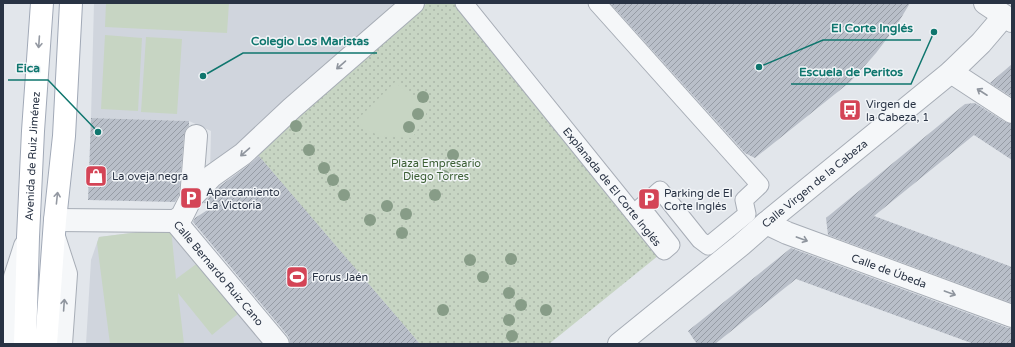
<svg xmlns="http://www.w3.org/2000/svg" width="1015" height="347" viewBox="0 0 1015 347" font-family="'Varela Round',sans-serif">
<style>
.built{fill:#d0d5dd}
.park{fill:url(#park-dots)}
.pitch{fill:#c7d5c3}
.building{fill:url(#building-hatch)}
.lines{fill:none;stroke-linecap:round;stroke-linejoin:round}
.pedestrian-casing{stroke:#a7adb6;stroke-width:19}
.minor-casing{stroke:#a7adb6;stroke-width:24}
.tertiary-casing{stroke:#a7adb6;stroke-width:24}
.primary-casing{stroke:#a1a9b7;stroke-width:24}
.pedestrian{stroke:#f5f7f9;stroke-width:17}
.minor{stroke:#f5f7f9;stroke-width:22}
.tertiary{stroke:#f5f7f9;stroke-width:22}
.primary{stroke:#fff;stroke-width:22}
.tree{fill:#879c87}
.oneway{stroke:#9499a2}
.oneway2{stroke:#8f959e}
.labels{text-anchor:middle;stroke-width:3;stroke-linejoin:round;paint-order:stroke}
.poi-label{font-size:11px;fill:#293344;stroke:#f2f5f8;text-anchor:start}
.street-label{font-size:11px;fill:#293344;stroke:#f2f5f8}
.park-label{font-size:11px;fill:#3d6036;stroke:#f2f5f8}
.leader{fill:none;stroke:#0f766e;stroke-width:1.5}
.callout-dot{fill:#0f766e;stroke:#f2f5f8;stroke-width:1.5}
.callout-label{font-size:12px;text-anchor:middle;font-weight:bold;fill:#0f766e;stroke:#f2f5f8;stroke-width:3;stroke-linejoin:round;paint-order:stroke}
</style>
<defs>
<pattern id="park-dots" width="8" height="8" patternUnits="userSpaceOnUse"><rect width="8" height="8" fill="#c7d5c3"/><path d="M2 2h.1M6 6h.1" fill="none" stroke="#abb7a9" stroke-width="1.8" stroke-linecap="round"/></pattern>
<pattern id="building-hatch" width="6" height="6" patternUnits="userSpaceOnUse"><rect width="6" height="6" fill="#b9bfc9"/><path d="M-1 1l2-2M0 6l6-6M5 7l2-2" fill="none" stroke="#969ca5"/></pattern>
</defs>
<rect width="100%" height="100%" fill="#e2e6eb"/>
<path class="built" d="M94,3H399L360,34L210,171L211,131L189,121L91,118Z
M171,228L268,344H86L91,260L99,237Z"/>
<path class="park" d="M427,3H464L664,251L549,344H420L255,152Z"/>
<path class="pitch" d="M106,3H229L227,33L105,27Z
M105,35L142,38L138,111L101,109Z
M146,37L182,39L177,114L141,112Z
M395,82L413,98L422,91L430,97L425,118L412,138L380,136L363,128L357,120Z
M171,228L176,279L199,262L239,313L212,335L178,293L184,344H110L97,243L99,237Z"/>
<path class="building" d="M610,3H910L895,28L876,53L850,82L755,158L745,153Z
M1012,64V97L990,83Z
M975,103L1005,122L1012,124V160L974,135L874,216L1012,267V303L828,235L826,218L965,104Z
M91,118L189,121V126L186,129L184,135L179,195L175,202L88,200Z
M259,156L409,331L420,344H290V341L288,336L193,222L195,218L217,204L203,203L220,186L250,164Z
M791,248L1008,328H1012V344H974L796,279L715,344H697L688,331Z"/>
<g class="lines">
<g class="pedestrian-casing">
<g id="pedestrian">
<path id="s1" d="M464,3L664,251L671,245L641,207L660,190L700,240L708,246L747,214L744,200L760,185L597,3"/>
</g>
</g>
<g class="minor-casing">
<g id="minor">
<path d="M951,72L1012,112"/>
<path d="M191,198L196,136"/>
<path id="s2" d="M55,220L175,221L278,344"/>
<path d="M175,221L182,216L191,198L212,176L243,154L292,108L413,3"/>
<path id="s3" d="M766,223L787,233L1012,316"/>
</g>
</g>
<g class="tertiary-casing">
<g id="tertiary">
<path d="M985,3L1012,21"/>
<path d="M54,237L66,274L61,344"/>
<path d="M11,344L15,277L25,246"/>
<path id="s4" d="M619,344L741,245L766,223L951,72L981,43L1004,16"/>
</g>
</g>
<g class="primary-casing">
<g id="primary">
<path id="s5" d="M25,344L28,237L33,131L42,3"/>
<path d="M46,344L55,220L64,136L71,3"/>
</g>
</g>
<use href="#pedestrian" class="pedestrian"/>
<use href="#minor" class="minor"/>
<use href="#tertiary" class="tertiary"/>
<use href="#primary" class="primary"/>
</g>
<g class="tree">
<circle cx="423" cy="97" r="6"/>
<circle cx="418" cy="114" r="6"/>
<circle cx="296" cy="126" r="6"/>
<circle cx="409" cy="127" r="6"/>
<circle cx="309" cy="150" r="6"/>
<circle cx="453" cy="155" r="6"/>
<circle cx="324" cy="168" r="6"/>
<circle cx="444" cy="176" r="6"/>
<circle cx="333" cy="180" r="6"/>
<circle cx="344" cy="195" r="6"/>
<circle cx="435" cy="195" r="6"/>
<circle cx="387" cy="206" r="6"/>
<circle cx="406" cy="214" r="6"/>
<circle cx="370" cy="220" r="6"/>
<circle cx="402" cy="233" r="6"/>
<circle cx="511" cy="259" r="6"/>
<circle cx="470" cy="260" r="6"/>
<circle cx="483" cy="277" r="6"/>
<circle cx="509" cy="293" r="6"/>
<circle cx="521" cy="305" r="6"/>
<circle cx="443" cy="310" r="6"/>
<circle cx="546" cy="310" r="6"/>
<circle cx="509" cy="320" r="6"/>
<circle cx="512" cy="336" r="6"/>
</g>
<defs><path id="oneway-shaft" d="M-6 0H5M1.5-3L5.5 0L1.5 3" fill="none" stroke-width="1.6" stroke-linecap="round" stroke-linejoin="round"/></defs>
<g class="oneway">
<use href="#oneway-shaft" transform="translate(39 42) rotate(94)"/>
<use href="#oneway-shaft" transform="translate(57 198) rotate(-84)"/>
</g>
<g class="oneway2">
<use href="#oneway-shaft" transform="translate(341 65) rotate(139)"/>
<use href="#oneway-shaft" transform="translate(982 92) rotate(-147)"/>
<use href="#oneway-shaft" transform="translate(245 152) rotate(139)"/>
<use href="#oneway-shaft" transform="translate(802 239) rotate(20)"/>
<use href="#oneway-shaft" transform="translate(950 293) rotate(20)"/>
<use href="#oneway-shaft" transform="translate(64 305) rotate(-86)"/>
</g>
<defs>
<g id="bus-square" transform="scale(1.15)"><rect x="-9" y="-9" width="18" height="18" rx="4" fill="#d44456" stroke="#f2f5f8"/><path d="M-5-6H5V4H4V6H2V4H-2V6H-4V4H-5ZM-3.5-4V0h7V-4ZM-3.5 1.2v1.5H-2V1.2ZM2 1.2v1.5H3.5V1.2Z" fill="#fff"/></g>
<g id="shop-square" transform="scale(1.15)"><rect x="-9" y="-9" width="18" height="18" rx="4" fill="#d44456" stroke="#f2f5f8"/><path d="M-5-2.5h2.3a2.7 3.5 0 0 1 5.4 0H5L5.5 6h-11ZM-1.5-2.5h3a1.5 2.3 0 0 0-3 0Z" fill="#fff"/></g>
<g id="parking-square" transform="scale(1.15)"><rect x="-9" y="-9" width="18" height="18" rx="4" fill="#d44456" stroke="#f2f5f8"/><path d="M-3.5-5.5H1a3.5 3.5 0 0 1 0 7H-1V5.5H-3.5ZM-1-3.4V-.6H.8a1.4 1.4 0 0 0 0-2.8Z" fill="#fff"/></g>
<g id="stadium-square" transform="scale(1.15)"><rect x="-9" y="-9" width="18" height="18" rx="4" fill="#d44456" stroke="#f2f5f8"/><path d="M0-5a6.5 5 0 1 0 0 10a6.5 5 0 1 0 0-10ZM-3.5-1.8h7v3.6h-7Z" fill="#fff"/></g>
</defs>
<g fill-rule="evenodd">
<use href="#bus-square" x="850" y="110"/>
<use href="#shop-square" x="96" y="176"/>
<use href="#parking-square" x="191" y="198"/>
<use href="#parking-square" x="649" y="199"/>
<use href="#stadium-square" x="297" y="277"/>
</g>
<g class="labels">
<g class="poi-label">
<text x="866" y="108">Virgen de<tspan x="866" dy="13">la Cabeza, 1</tspan></text>
<text x="112" y="180">La oveja negra</text>
<text x="206" y="196">Aparcamiento<tspan x="206" dy="13">La Victoria</tspan></text>
<text x="664" y="197">Parking de El<tspan x="664" dy="13">Corte Inglés</tspan></text>
<text x="312" y="281">Forus Jaén</text>
</g>
<g class="street-label">
<text dy="4" stroke="none"><textPath href="#s5" startOffset="188">Avenida de Ruiz Jiménez</textPath></text>
<text dy="4" stroke="none"><textPath href="#s4" startOffset="253">Calle Virgen de la Cabeza</textPath></text>
<text dy="4" stroke="none"><textPath href="#s1" startOffset="236">Explanada de El Corte Inglés</textPath></text>
<text dy="4" stroke="none"><textPath href="#s3" startOffset="132">Calle de Úbeda</textPath></text>
<text dy="4" stroke="none"><textPath href="#s2" startOffset="188">Calle Bernardo Ruiz Cano</textPath></text>
</g>
<g class="park-label">
<text x="436" y="167">Plaza Empresario<tspan x="436" dy="13">Diego Torres</tspan></text>
</g>
</g>
<path class="leader" d="M759 67L823 40H921M203 76L243 53H377M98 132L48 80H8M934 32L911 84H791"/>
<g class="callout-dot">
<circle cx="759" cy="67" r="4"/>
<circle cx="203" cy="76" r="4"/>
<circle cx="98" cy="132" r="4"/>
<circle cx="934" cy="32" r="4"/>
</g>
<g class="callout-label">
<text x="872" y="32">El Corte Inglés</text>
<text x="310" y="45">Colegio Los Maristas</text>
<text x="28" y="72">Eica</text>
<text x="851" y="76">Escuela de Peritos</text>
</g>
<rect width="1015" height="347" fill="none" stroke="#293344" stroke-width="8"/>
</svg>
